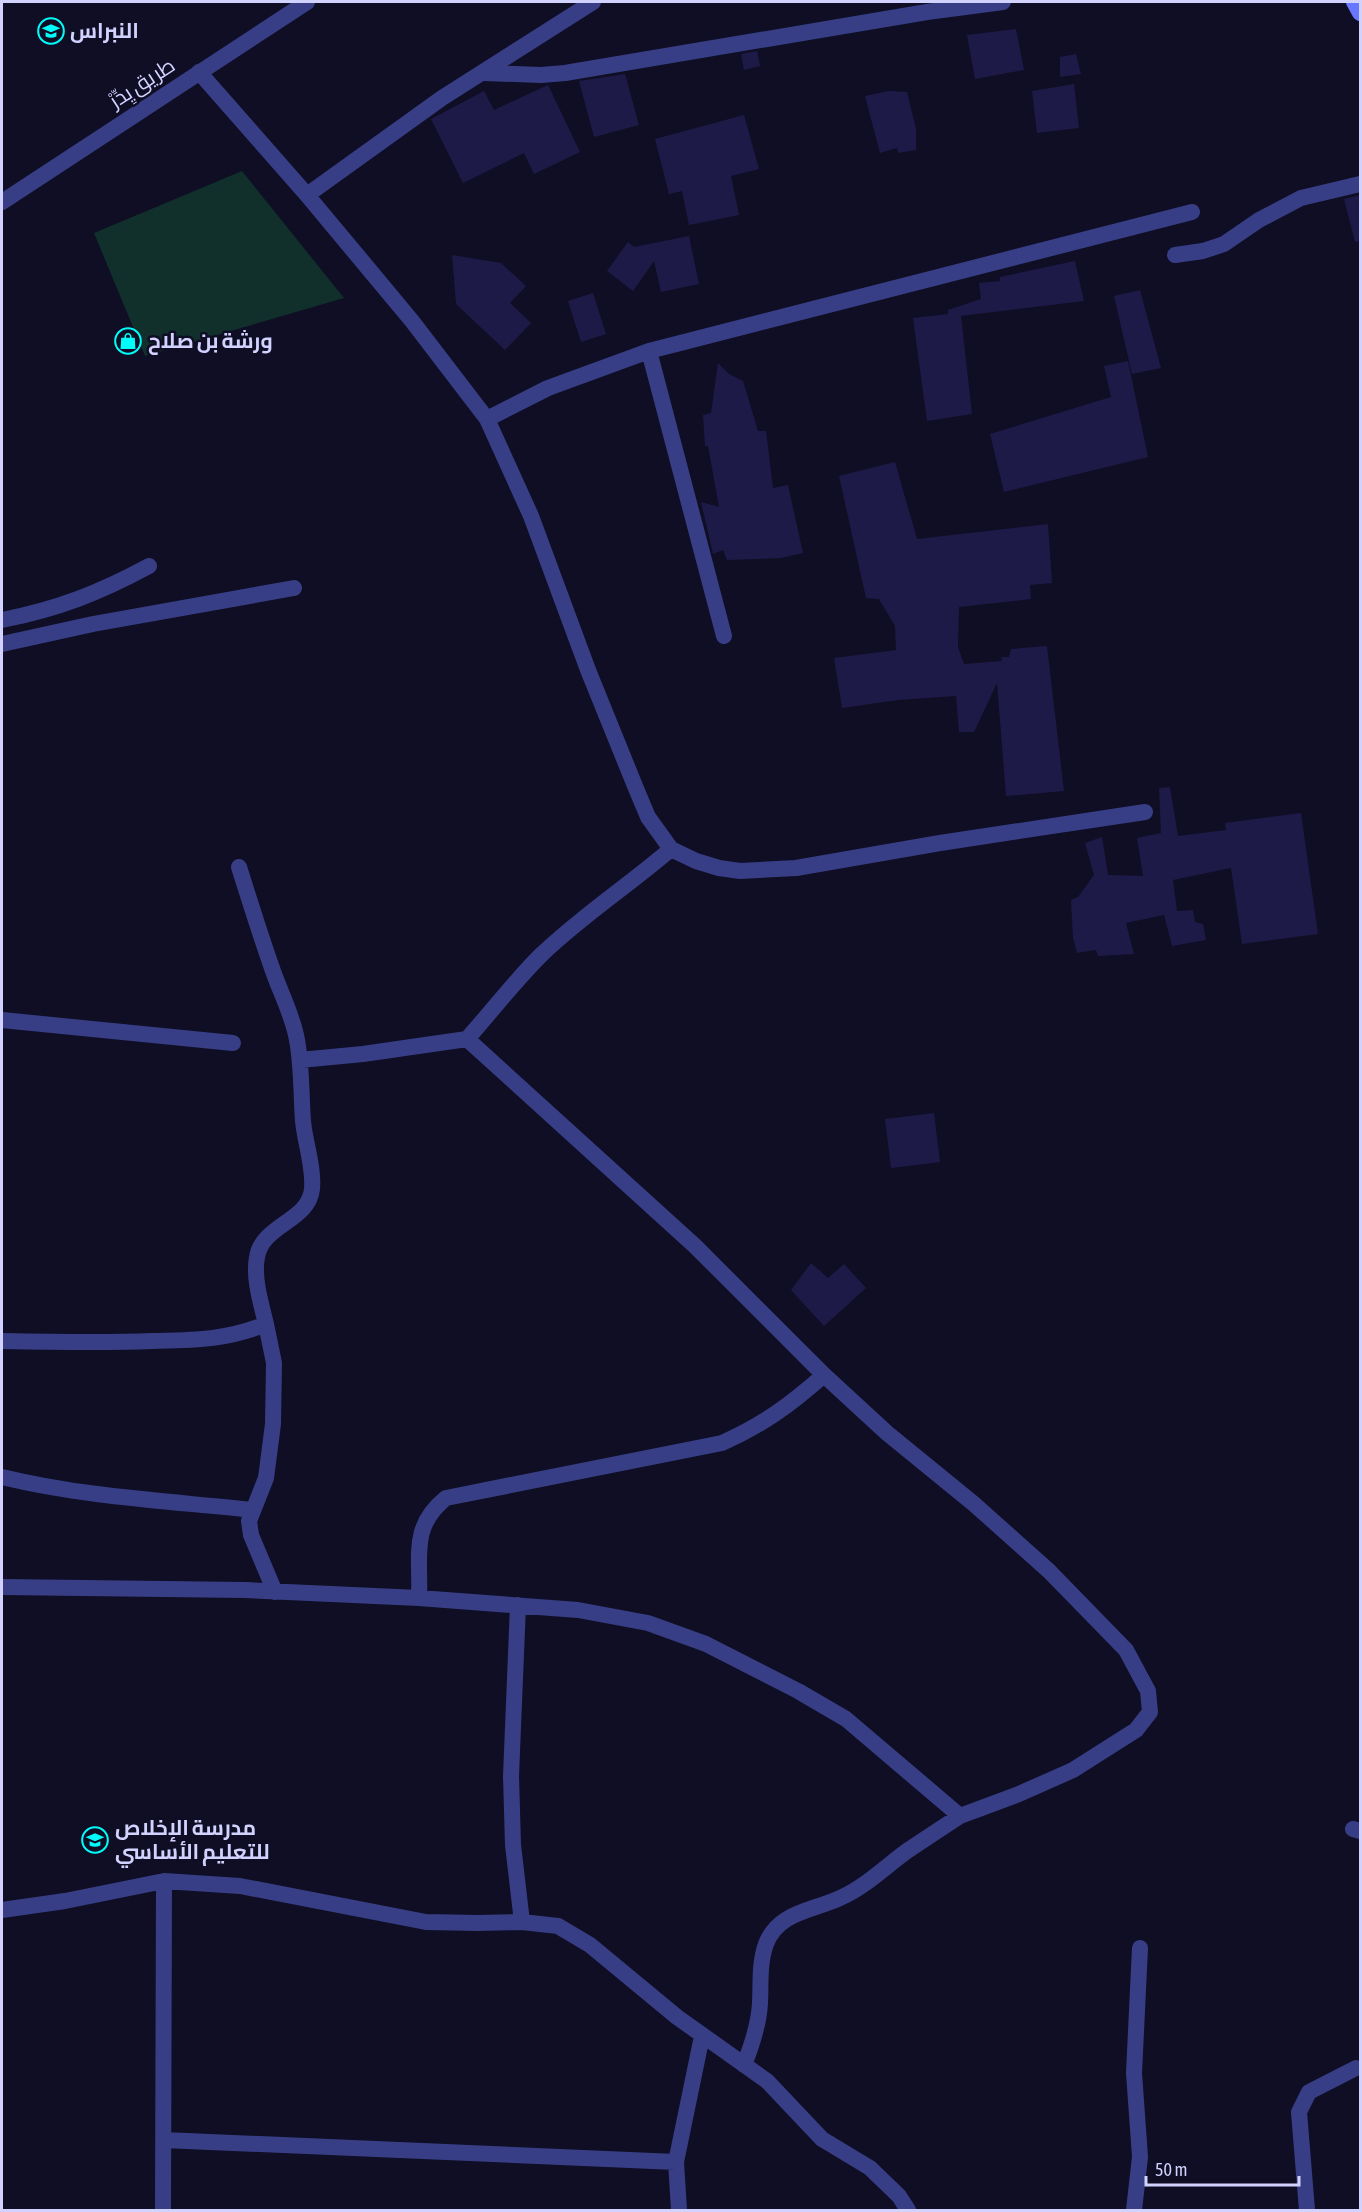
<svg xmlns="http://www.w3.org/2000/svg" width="1362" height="2212" viewBox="0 0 1362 2212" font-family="'Asap Condensed',Cairo,sans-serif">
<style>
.green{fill:#112f2b}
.building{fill:#1e1a47}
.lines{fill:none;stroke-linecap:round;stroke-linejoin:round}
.minor{stroke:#383e85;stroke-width:16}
.tertiary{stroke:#383e85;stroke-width:16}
.secondary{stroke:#6976ff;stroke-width:16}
.labels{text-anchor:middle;stroke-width:5;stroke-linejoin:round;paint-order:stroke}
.poi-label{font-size:21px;font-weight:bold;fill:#d2d2ff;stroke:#0f0e25;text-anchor:start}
.street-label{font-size:21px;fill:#d2d2ff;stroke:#0f0e25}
</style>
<rect width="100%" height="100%" fill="#0f0e25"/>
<path class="green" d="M242,171L344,298L145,356L94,233Z"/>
<path class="building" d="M1016,29L1024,70L975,79L967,35Z
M757,51L760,66L744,70L741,54Z
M1076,54L1081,74L1060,77V57Z
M625,74L639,125L594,137L579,81Z
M1074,84L1079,128L1037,133L1032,91Z
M548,85L580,152L534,174L524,153L463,183L431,119L484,91L494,110Z
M889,91L907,92L916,129V150L898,153L897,148L880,153L865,96Z
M744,115L759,169L731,176L739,215L689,225L682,191L669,194L655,139Z
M1360,195V241L1355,242L1344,199Z
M689,236L699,284L661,292L654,261L633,291L607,271L628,242L634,247Z
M452,255L501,263L526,286L510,303L531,323L505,350L456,304Z
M1075,261L1084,301L961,316L972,414L927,421L913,318L948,314V310L981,299L979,283L1000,281V277Z
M1140,290L1161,368L1132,374L1114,296Z
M593,293L606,334L581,342L568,301Z
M1128,361L1148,457L1004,492L990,434L1111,397L1104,366Z
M718,363L729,374L743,381L758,431H766L773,488L788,485L803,553L781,558L727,560L723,550L713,554L701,502L719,507L708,446H705L703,415L711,413Z
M895,462L917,539L1048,524L1052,583L1030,585L1031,599L959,607L958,647L964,664L1002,661L1001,657H1009L1011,649L1047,646L1064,791L1006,796L997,683L974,732H959L956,696L898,700L842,708L834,658L896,650L895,626L879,599L866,598L839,476Z
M1170,787L1178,836L1226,830L1225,823L1301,813L1318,934L1242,944L1231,868L1173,880L1177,911L1193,910L1195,922L1203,924L1206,940L1172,946L1164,915L1126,923L1134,954L1098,956L1096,950L1077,953L1073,938L1071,900L1078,897L1094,875L1085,843L1102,837L1108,875L1143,876L1137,838L1161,833L1159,788Z
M934,1113L940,1162L891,1168L885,1119Z
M811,1263L828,1278L844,1264L866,1288L824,1326L791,1290Z"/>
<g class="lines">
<path class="minor" d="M199,72L307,195L412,321L487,419L531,516L588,670L635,786L648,817L671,849L696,861L719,868L740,871L796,868L940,843L1145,812
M484,73L541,75L565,73L927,12L1003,2
M307,195L442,98L593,2
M1175,255L1203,251L1224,244L1259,220L1301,198L1360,184
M649,351L724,636
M487,419L548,388L649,351L1192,212
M2,620C58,609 99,593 149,566
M2,644L93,624L294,588
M2,1020L233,1043
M300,1060L363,1054L467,1039C491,1012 514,982 540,956C580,917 628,886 671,849
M266,1324L274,1363L273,1424L266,1478L249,1521L251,1535L275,1592
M2,1341C52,1342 103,1343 153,1341C196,1340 226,1340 266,1324C261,1303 253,1278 257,1257C262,1225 309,1221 312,1189C314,1167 305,1143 303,1121C301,1094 302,1067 297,1040C293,1016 281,994 273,971C261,937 250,902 239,867
M2,1477C84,1497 169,1501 253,1510
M2,1587L245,1590L419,1598L578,1610L648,1623L706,1644L798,1691L846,1719L960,1816L1019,1794L1073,1770L1136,1730L1150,1712L1148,1691L1126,1650L1049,1571L974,1504L887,1433L824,1375L695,1246L467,1039
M419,1598C421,1556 410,1527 446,1498L722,1443C764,1424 790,1405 824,1375
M518,1605L511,1776L513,1845L522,1922
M1353,1829L1360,1831
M2,1910L65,1901L164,1881L240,1886L426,1922L478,1923L522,1922L558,1926L590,1945L677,2017L767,2081L822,2139L870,2168L899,2196L908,2210
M744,2065C752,2045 759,2024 760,2003C761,1984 759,1963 766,1944C778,1912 812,1911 840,1898C865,1887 885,1867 907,1851C925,1839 943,1827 960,1816
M164,2140L676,2162L702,2036
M676,2162L679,2210
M163,2210L164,1881
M1134,2210L1140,2157L1134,2073L1140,1948
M1307,2210L1299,2112L1309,2092L1356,2068"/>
<path class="tertiary" d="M2,202L307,2"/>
<path class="secondary" d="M1354,2L1360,13"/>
</g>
<defs>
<g id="school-ring" transform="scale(1.35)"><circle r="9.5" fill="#0f0e25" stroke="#00fdfa" stroke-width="1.5"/><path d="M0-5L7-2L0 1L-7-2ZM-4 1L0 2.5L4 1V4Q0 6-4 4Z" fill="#00fdfa"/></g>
<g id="shop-ring" transform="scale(1.35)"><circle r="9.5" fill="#0f0e25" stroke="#00fdfa" stroke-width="1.5"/><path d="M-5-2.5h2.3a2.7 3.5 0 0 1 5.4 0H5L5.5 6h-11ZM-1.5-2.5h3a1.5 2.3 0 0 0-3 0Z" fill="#00fdfa"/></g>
</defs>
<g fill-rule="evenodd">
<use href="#school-ring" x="51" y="31"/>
<use href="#shop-ring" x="128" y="341"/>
<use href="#school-ring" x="95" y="1840"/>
</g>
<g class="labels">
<g class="poi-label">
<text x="70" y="38">النبراس</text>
<text x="148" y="348">ورشة بن صلاح</text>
<text x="115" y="1835">مدرسة الإخلاص<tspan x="115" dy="24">للتعليم الأساسي</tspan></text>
</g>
<g class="street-label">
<text transform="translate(142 83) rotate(-33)" y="7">طريق يِدِّرْ</text>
</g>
</g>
<rect width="1362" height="2212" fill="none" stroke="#d2d2ff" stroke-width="6"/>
<path d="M1146 2176v9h153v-9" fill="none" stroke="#d2d2ff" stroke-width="3"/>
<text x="1155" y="2176" font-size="18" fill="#d2d2ff" stroke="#0f0e25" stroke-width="4.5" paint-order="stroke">50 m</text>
</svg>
